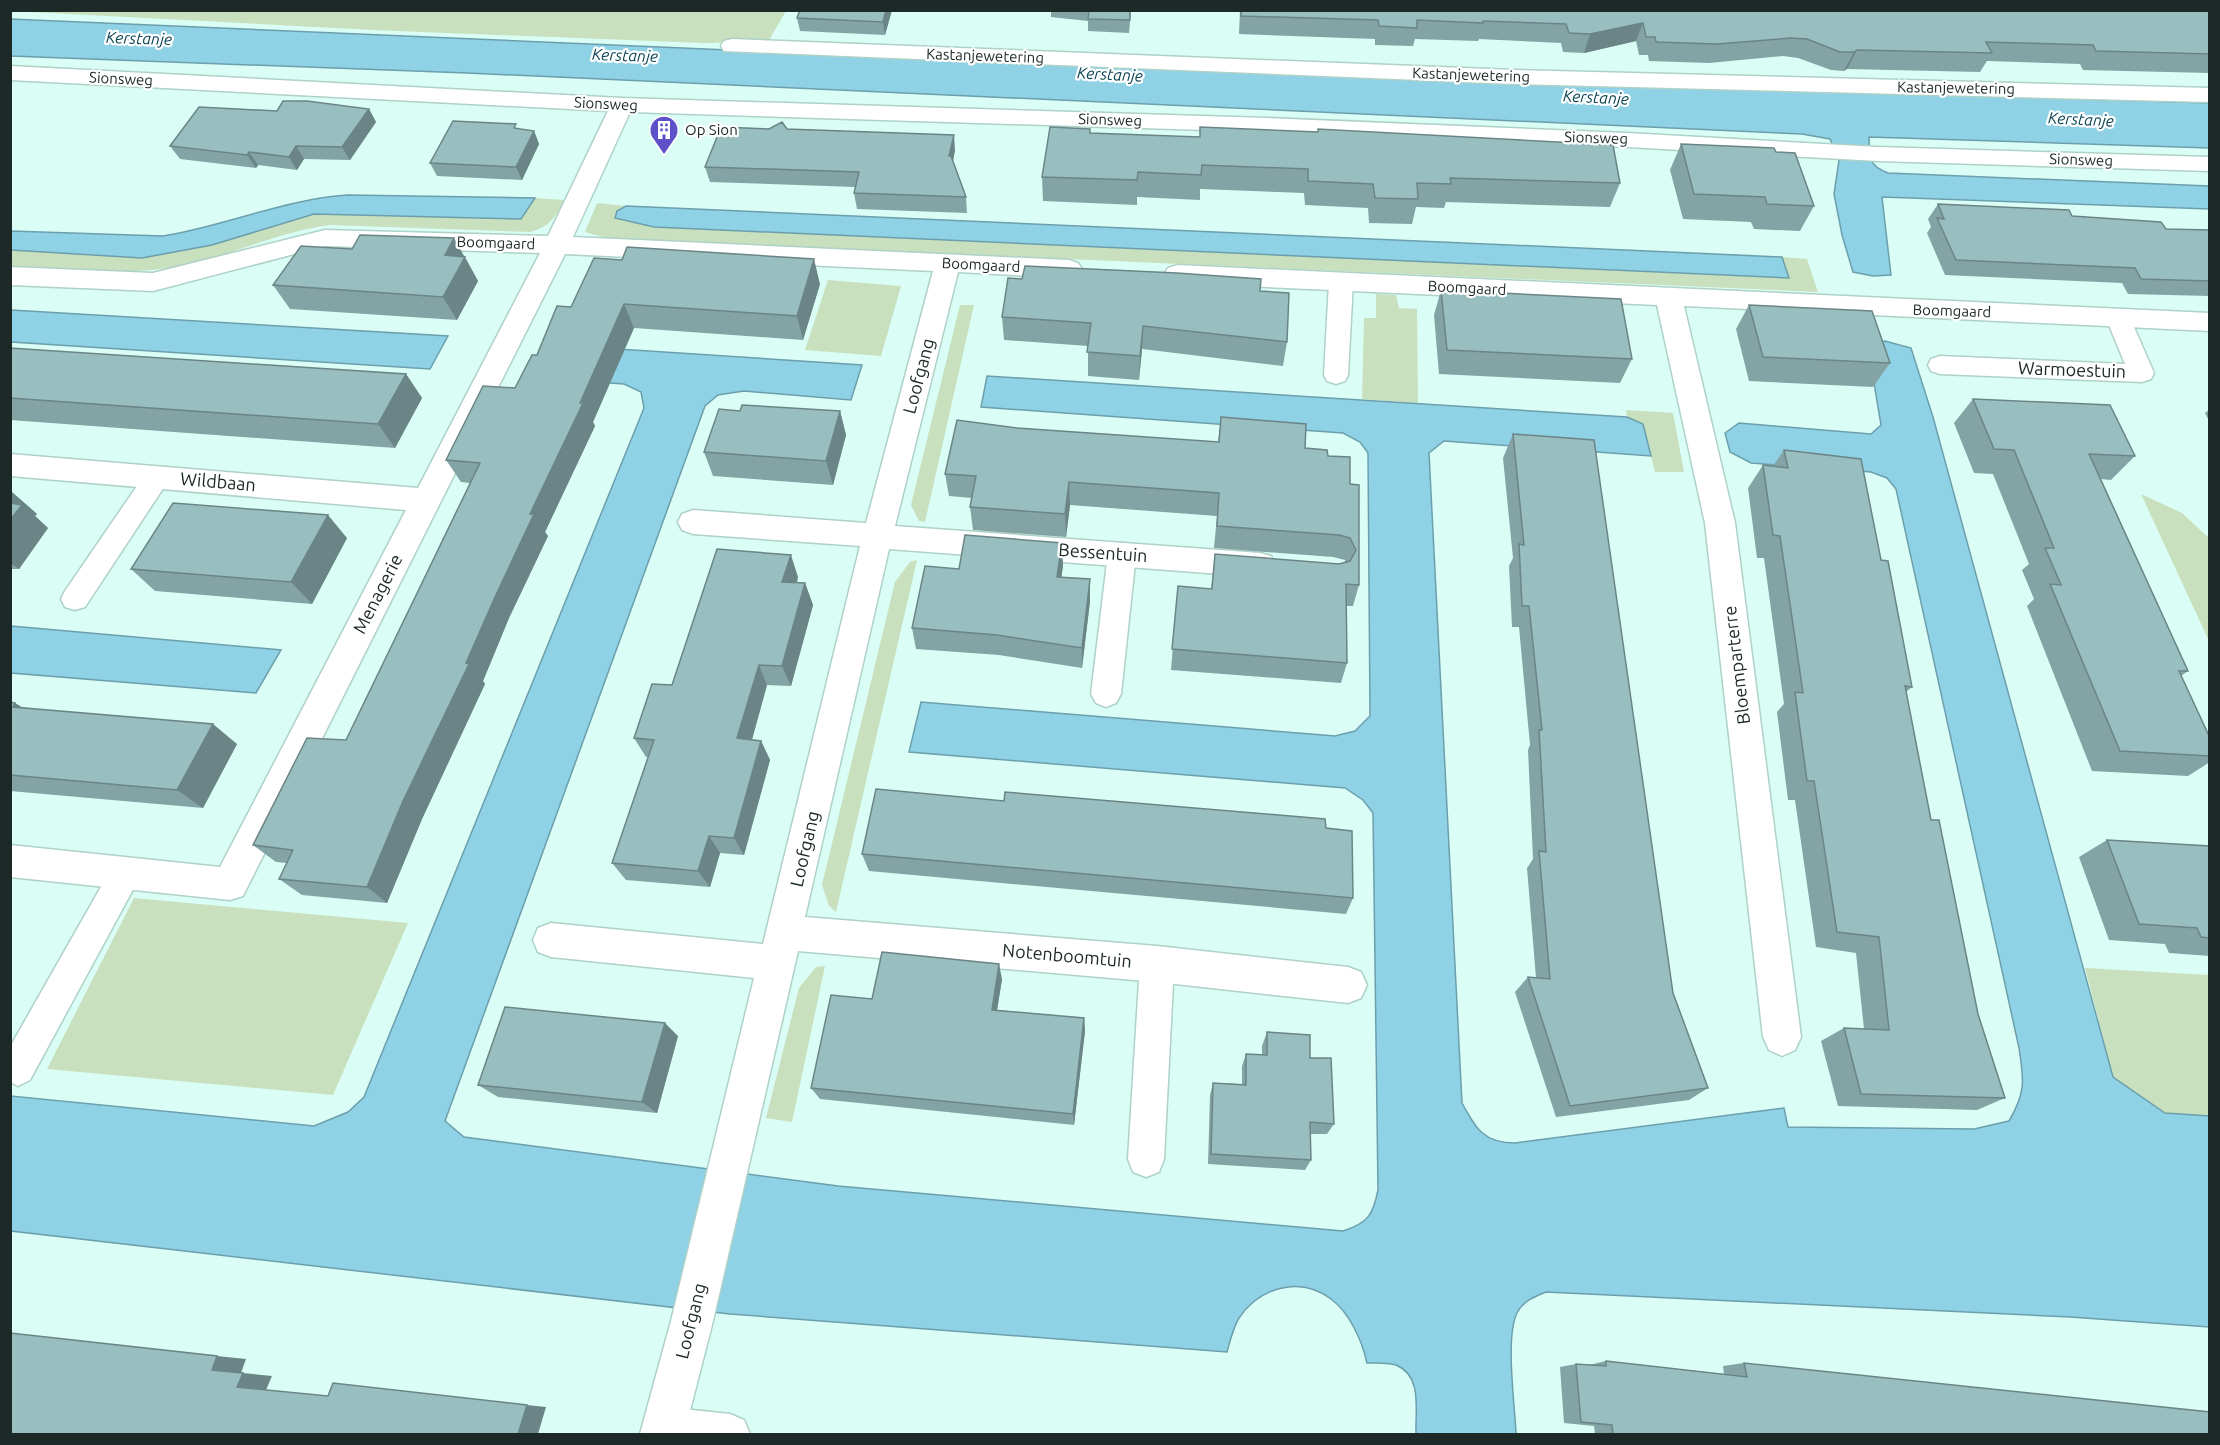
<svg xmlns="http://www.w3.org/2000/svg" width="2220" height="1445" viewBox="0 0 2220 1445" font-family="Ubuntu,sans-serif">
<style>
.green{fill:#c8e0bd}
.water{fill:#8fd1e5;stroke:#6c9fac;stroke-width:1.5}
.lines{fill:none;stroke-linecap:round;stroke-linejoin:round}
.lane-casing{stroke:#aed1c8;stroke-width:3}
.street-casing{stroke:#aed1c8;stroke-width:3}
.lane{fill:#fff;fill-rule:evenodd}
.street{fill:#fff;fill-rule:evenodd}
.wall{fill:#84a3a4}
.shaded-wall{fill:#6b8586}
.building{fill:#99bebf;stroke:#6b8586;stroke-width:1.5}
.labels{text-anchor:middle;stroke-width:4.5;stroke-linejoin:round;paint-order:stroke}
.far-street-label{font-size:15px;fill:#1c2926;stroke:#fff}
.far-poi-label{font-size:15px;fill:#1c2926;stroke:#fff;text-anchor:start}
.far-water-label{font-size:16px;font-style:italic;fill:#0b4554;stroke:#fff}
.street-label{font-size:18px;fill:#1c2926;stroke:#fff}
</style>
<rect width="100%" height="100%" fill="#dafef5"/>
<path class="green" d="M11,11H10H786L768,42L703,43L373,30Z
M535,198L564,200C555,218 549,227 530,232L331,225C279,231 231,256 180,266C125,277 66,268 11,266V250L142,258L212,245L314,214L521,219Z
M597,203L626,206L617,211L654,227L1788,278L1782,257L1807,259L1818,292L610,239L585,232Z
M828,280L901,286L881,356L805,350Z
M1376,294L1396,295L1399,308L1417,309L1418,403L1362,399L1364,318H1376Z
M960,305H974L925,522L919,521L911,505Z
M1626,410L1673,413L1684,472H1655L1643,424L1627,417Z
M2141,494L2182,513L2209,538V641Z
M917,560L836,912L829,906L822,885L895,582L910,562Z
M134,898L408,923L333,1095L47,1069Z
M825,966L792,1122L766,1118L799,988L816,967Z
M2085,968L2209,975V1116L2165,1113L2113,1077Z"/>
<path class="water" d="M10,19L1333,76L2209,103V148L1869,137C1870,157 1867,165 1888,173L2209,186V209L1882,197L1891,275L1873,276L1853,272L1842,235L1834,194L1839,160L1830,139L1802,134L467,73L11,56Z
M348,195L535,198L521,219L314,214L212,245L142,258L11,250V231L163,236C226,226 284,199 348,195Z
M626,206L1782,257L1789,278L654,227L615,218L617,211Z
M11,310L448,336L430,369L11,342Z
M1885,341L1911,348L1933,417L2113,1077L2165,1113L2209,1116V1327L2070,1317L1546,1292C1534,1297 1523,1301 1517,1313C1505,1337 1515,1406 1516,1434H1416C1415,1411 1423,1376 1396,1365C1387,1362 1375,1363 1367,1363C1362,1341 1350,1313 1331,1299C1300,1276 1260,1287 1239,1318C1233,1328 1230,1341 1227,1352L730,1314L11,1231V1096L314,1126L348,1112L364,1097L644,408L641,392L624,384L528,377L542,344L862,365L851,400L744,391L718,395L705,406L445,1121L464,1137L838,1186L1343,1231C1368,1223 1373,1215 1378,1190L1373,813L1363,800L1345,788L909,752L921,702L1335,736L1355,731L1370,716L1368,453L1360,442L1343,433L981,407L987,376L1627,417L1643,424L1651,456L1444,441L1429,453L1462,1103C1476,1129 1484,1143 1515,1143L1784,1108L1788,1127L1974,1129L2009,1121C2026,1092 2024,1080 2019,1048L1896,489L1887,478L1871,472L1751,463L1730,452L1725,433L1739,423L1871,434L1881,425L1868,347Z
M10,626H11L281,650L256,693L11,673Z"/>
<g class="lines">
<g class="lane-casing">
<path id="lane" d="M1341,274L1349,276L1353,282L1348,375L1345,381L1336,384L1327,381L1324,375L1329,282L1333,276Z
M2118,310L2127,312L2130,318L2154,373L2151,379L2142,382L1940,374L1931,371L1928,365L1931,359L1940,356L2125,364L2106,318L2109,312Z
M157,467L166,470L170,477L166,484L85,607L75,610L65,607L61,599L65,591L148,470Z
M1122,543L1132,546L1136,554L1121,694L1116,703L1106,707L1096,703L1091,694L1108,554L1112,546Z
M125,859L136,864L141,874L136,884L30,1080L18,1086L10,1082V1047L114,864Z
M1157,948L1169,953L1174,964L1164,1159L1159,1172L1146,1177L1133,1172L1128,1159L1140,964L1145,953Z
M664,1407L730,1414L744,1420L750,1434H647L644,1427L650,1413Z"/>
</g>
<g class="street-casing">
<path id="street" d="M732,39L1515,70L2210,88V102L1515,84L724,51L721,46L724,41Z
M10,66L622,98L1267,118L1627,133L1878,147L2210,157V171L1878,161L1627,147L1267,132L630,112L573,237L1069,260L1078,263L1082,269L1078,275L1069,278L958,272L895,526L1260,553L1271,556L1275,565L1271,574L1260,577L889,549L805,917L1157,946L1348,967L1361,972L1367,985L1361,998L1348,1003L1157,982L798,951L713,1321L684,1434H640L671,1321L754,978L551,957L538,952L533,940L538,928L551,923L763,944L860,546L693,534L682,530L678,522L682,514L693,510L866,523L933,271L565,254L243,896L230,900L10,877V845L220,867L406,510L10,476V454L418,488L540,253L325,246L153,291L10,285V267L153,273L325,230L548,236L608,111L10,80Z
M1177,265L2210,313V331L1684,306L1735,523L1801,1037L1795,1050L1782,1056L1769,1050L1763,1037L1705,523L1657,305L1177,283L1168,280L1164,274L1168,268Z"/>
</g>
<use href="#lane" class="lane"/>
<use href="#street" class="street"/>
</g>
<path class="wall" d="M800,10H892L885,35L800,31L797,18Z
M961,10H987V12Z
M1051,10H1131L1129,33L1088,31V21L1051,17Z
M1240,10H2210V73L2083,70L2080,64L1987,61L1980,72L1847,69L1844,71L1831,70L1798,58L1783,56L1709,63L1649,61L1648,55H1639L1636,41L1584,53L1563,52L1561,43L1479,39L1478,41L1415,39L1413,46L1375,45V39L1239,34Z
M369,109L376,122L350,160L304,159L297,170L258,165L256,168L180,159L170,146L277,111Z
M769,129H787L955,150L953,161L966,197L967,213L857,209L854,193L855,187L710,182L705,167Z
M534,131L539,144L522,180L437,176L430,163Z
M1090,133L1620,183L1610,207L1446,202L1444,208L1416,207L1412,224L1369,223L1368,208L1305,205L1304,193L1200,189V200L1137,197V205L1043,201L1042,177Z
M1681,144L1776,152L1814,206L1800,231L1754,229L1751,222L1683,219L1670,170Z
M1938,204L2072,216L2166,229L2210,230V296L2128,294L2122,283L1945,275L1927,233L1931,227L1928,219Z
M465,257L478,281L457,320L290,309L273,285Z
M820,284L803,340L634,328L593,422L595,426L545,532L548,536L509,618L483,681L485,684L422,819L387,903L302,895L279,879L287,863L276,862L253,845L346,740L470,483L461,482L446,460L515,388L537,355L571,307Z
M1441,290L1632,359L1620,383L1439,374L1434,315Z
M1260,291L1287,342L1283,366L1142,349L1139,380L1088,376V346L1004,340L1002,317Z
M1749,305L1890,363L1873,387L1749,381L1736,329Z
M10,348L406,374L422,398L395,448L10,420Z
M1973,399L2135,456L2111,480L2101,479L2188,671L2181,676L2210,738V762L2188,776L2092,771L2027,606L2034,599L2022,570L2029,564L1993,474L1974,473L1954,423Z
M2210,409V423L2205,413Z
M740,411H840L846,435L833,485L713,476L704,452Z
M1221,417L1328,456L1350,484L1359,585L1353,606H1346L1347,663L1341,683L1171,670L1178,586L1211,589L1215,554L1339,564L1345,562V560L1333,557L1214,548L1217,516L1070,505L1066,537L973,530L970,507L972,498L949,496L945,474L1017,428L1218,442Z
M1513,434L1673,993L1708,1088L1689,1100L1556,1117L1515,992L1528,977L1536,978L1527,868L1533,859L1528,750L1530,745L1519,627H1512L1509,566L1513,558L1503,458Z
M1784,450L1881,560L1912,687L1906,692L1931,820L1978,1014L2005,1098L1977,1110L1838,1106L1821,1041L1844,1028L1864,1029L1856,953L1816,947L1795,800H1788L1777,712L1784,704L1764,558H1757L1748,488L1763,465L1773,466Z
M10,491L37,514L35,516L48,528L19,569H10Z
M347,538L312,604L155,591L131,569Z
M1063,565L1061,577L1090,601L1082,668L999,655L916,649L912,628L959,569Z
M798,577L797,583H805L813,605L791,686L767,685L752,740L761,741L770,760L744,855L720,853L710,887L626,880L612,863L648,757H646L634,738L672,685Z
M10,702L15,703L22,707L237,744L203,808L10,791Z
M1326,828L1353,898L1346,914L869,871L862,854Z
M2107,840L2210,846V956L2169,953L2165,944L2109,940L2079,857Z
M1002,979L997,1010L1084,1018L1085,1031L1074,1125L820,1099L811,1088L872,999Z
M1267,1032L1310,1058L1334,1124L1327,1134H1311V1160L1305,1170L1208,1164L1210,1095L1213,1083L1242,1084V1066L1246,1054L1262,1055V1046Z
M678,1036L657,1113L498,1097L478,1085Z
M1606,1361L1724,1374L1723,1366L1744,1363L2210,1434H1595L1594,1426L1564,1423L1560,1367L1576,1364L1589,1365Z"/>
<path class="shaded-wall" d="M886,10H892L885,35L883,22Z
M1643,23L1636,41L1584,53L1590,34Z
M1857,50L1847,69L1844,71L1854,52Z
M369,109L376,122L350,160L342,147Z
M534,131L539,144L522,180L516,167Z
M954,135L955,150L951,172L949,156Z
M296,146L304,159L297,170L289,157Z
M249,152L258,165L256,168L247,155Z
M454,238L478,281L457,320L443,297L445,255Z
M814,259L820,284L803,340L797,316Z
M624,304L634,328L593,422L595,426L545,532L548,536L509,618L483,681L485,684L422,819L387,903L367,887L403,801L466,663L530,514Z
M1143,326L1142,349L1139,380L1140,356Z
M406,374L422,398L395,448L378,424Z
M840,411L846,435L833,485L826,461Z
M1069,482L1070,505L1066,537L1065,514Z
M10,491H11L37,514L35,516L48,528L19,569L10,563Z
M328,515L347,538L312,604L291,582Z
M1062,543L1063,565L1059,598L1057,577Z
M791,555L798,577L790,604L782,582Z
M1090,579V601L1082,668V648Z
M805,583L813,605L791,686L782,666Z
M759,665L767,685L747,757L737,738Z
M15,703L44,723L13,707Z
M213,724L237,744L203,808L177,790Z
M761,741L770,760L744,855L734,838Z
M709,836L720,853L710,887L698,871Z
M999,964L1002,979L995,1023L992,1010Z
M1084,1018L1085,1031L1074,1125L1073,1114Z
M665,1023L678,1036L657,1113L642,1102Z
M217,1356L246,1359L241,1373L212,1370Z
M243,1373L272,1376L266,1390L237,1387Z
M527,1405L546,1407L538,1434H518Z"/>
<path class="building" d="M800,10H886L883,22L797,18Z
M1089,10H1130V20L1088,19Z
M1241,10H2210V54L2096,51L2093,45L1986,42L1992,53L1857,50L1854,52H1840L1807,39L1791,38L1717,44L1656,42L1655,37H1646L1643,23L1590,34L1569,33L1566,24L1483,21V23L1417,20V28L1379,26L1378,20L1241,16Z
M283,101H307L369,109L342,147L296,146L289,157L249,152L247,155L170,146L199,107L277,111Z
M453,121L516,124L514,128L534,131L516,167L430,163Z
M782,122L787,129L954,135L949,156H951L966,197L854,193L859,172L705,167L721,127L769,129Z
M1050,127L1090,129V133L1200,137V127L1318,132V129L1613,145L1620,183L1450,178L1451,184L1417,183L1418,199L1375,198L1373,184L1308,181V169L1202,165L1201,175L1138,172L1137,180L1042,177Z
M1681,144L1774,148L1776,152L1795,153L1814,206L1767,204L1765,197L1694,194Z
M1938,204L2069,210L2072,216L2161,222L2166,229L2210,230V281L2141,279L2135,268L1956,260L1937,218L1944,219Z
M360,235L454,238L445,255L465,257L443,297L273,285L301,246L352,249Z
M627,247L814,259L797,316L624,304L580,403H583L530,514H534L495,597L466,663L469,664L403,801L367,887L279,879L293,850L253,845L307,738L346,740L480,463L446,460L483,386L515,388L532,355H537L557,306L571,307L594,258L622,260Z
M1025,266L1177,273L1261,279L1260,291L1289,293L1287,342L1143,326L1140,356L1087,352L1091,323L1002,317L1008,278L1022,279Z
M1441,290L1621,299L1632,359L1447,350Z
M1749,305L1872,311L1890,363L1763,357Z
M10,348L406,374L378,424L10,398Z
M1973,399L2110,405L2135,456L2089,454L2188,671H2179L2210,738V756L2120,751L2050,584L2061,585L2045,548H2054L2014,450L1994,449Z
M742,405L840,411L826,461L704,452L719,409L740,411Z
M1221,417L1306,424L1305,448L1327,450L1328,456L1350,457V484L1359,485V585L1346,584L1347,663L1172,649L1178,586L1212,589L1215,554L1339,564L1350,561L1356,550L1350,538L1339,535L1217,526L1219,493L1069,482L1065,514L970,507L976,476L945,474L957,420L1017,428L1219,442Z
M1513,434L1594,440L1673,993L1708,1088L1570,1106L1528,977L1550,979L1539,851L1546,852L1539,730H1542L1529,606H1522L1519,544L1524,545Z
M1784,450L1861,459L1881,560L1888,561L1912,687L1905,686L1931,820H1939L1978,1014L2005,1098L1861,1094L1844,1028L1889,1030L1879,937L1837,932L1814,781H1807L1795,692L1803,693L1780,536L1773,535L1763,465L1788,468Z
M10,503L22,505L10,520Z
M173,503L328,515L291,582L131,569Z
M965,535L1062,543L1057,577L1090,579L1082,648L997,635L912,628L925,566L959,569Z
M717,549L791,555L782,582L805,583L782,666L759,665L737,738L761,741L734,838L709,836L698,871L612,863L654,740L634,738L652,684L672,685Z
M10,702L15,703L13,707L213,724L177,790L10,775Z
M876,789L1004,801L1005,792L1325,819L1326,828L1352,831L1353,898L862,854Z
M2107,840L2210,846V938L2201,937L2197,928L2139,924Z
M882,952L999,964L992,1010L1084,1018L1073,1114L811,1088L831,995L872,999Z
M505,1007L665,1023L642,1102L478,1085Z
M1267,1032L1310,1035V1058H1331L1334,1124L1310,1122L1311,1160L1211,1154L1213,1083L1246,1085V1054L1267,1055Z
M10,1333L217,1356L212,1370L243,1373L237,1387L328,1396L333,1383L527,1405L518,1434H10Z
M1606,1361L1747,1377L1744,1363L2210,1412V1434H1613L1612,1425L1581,1422L1576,1364L1606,1366Z"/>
<defs>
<g id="building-pin" transform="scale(1.5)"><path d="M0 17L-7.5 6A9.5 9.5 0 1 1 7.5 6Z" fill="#5f51ca" stroke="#fff"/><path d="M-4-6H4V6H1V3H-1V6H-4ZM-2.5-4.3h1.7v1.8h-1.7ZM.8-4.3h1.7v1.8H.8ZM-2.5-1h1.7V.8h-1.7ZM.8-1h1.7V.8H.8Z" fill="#fff"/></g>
</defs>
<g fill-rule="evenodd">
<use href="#building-pin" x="664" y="130"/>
</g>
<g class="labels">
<g class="far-street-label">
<text transform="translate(985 56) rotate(2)" y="5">Kastanjewetering</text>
<text transform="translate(1471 75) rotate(2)" y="5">Kastanjewetering</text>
<text transform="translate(121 79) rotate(3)" y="5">Sionsweg</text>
<text transform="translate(1956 88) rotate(1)" y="5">Kastanjewetering</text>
<text transform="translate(606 104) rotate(3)" y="5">Sionsweg</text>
<text transform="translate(1110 120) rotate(2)" y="5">Sionsweg</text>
<text transform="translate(1596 138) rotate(2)" y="5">Sionsweg</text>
<text transform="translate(2081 160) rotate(2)" y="5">Sionsweg</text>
<text transform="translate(496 243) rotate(2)" y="5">Boomgaard</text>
<text transform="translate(981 265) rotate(3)" y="5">Boomgaard</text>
<text transform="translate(1467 288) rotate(3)" y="5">Boomgaard</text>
<text transform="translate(1952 311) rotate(2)" y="5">Boomgaard</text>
</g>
<g class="far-poi-label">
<text x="685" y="135">Op Sion</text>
</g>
<g class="far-water-label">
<text transform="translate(139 38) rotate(2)" y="6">Kerstanje</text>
<text transform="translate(625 55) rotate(2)" y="6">Kerstanje</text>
<text transform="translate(1110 74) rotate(3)" y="6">Kerstanje</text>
<text transform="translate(1596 97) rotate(3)" y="6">Kerstanje</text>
<text transform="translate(2081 119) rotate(3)" y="6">Kerstanje</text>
</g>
<g class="street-label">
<text transform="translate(2072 370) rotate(2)" y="6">Warmoestuin</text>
<text transform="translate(919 376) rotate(-75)" y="6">Loofgang</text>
<text transform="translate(218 482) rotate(5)" y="6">Wildbaan</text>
<text transform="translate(1103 553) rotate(4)" y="6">Bessentuin</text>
<text transform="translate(378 594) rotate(-63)" y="6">Menagerie</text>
<text transform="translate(1737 665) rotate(-97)" y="6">Bloemparterre</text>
<text transform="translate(805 849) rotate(-77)" y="6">Loofgang</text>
<text transform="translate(1067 956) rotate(5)" y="6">Notenboomtuin</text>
<text transform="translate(691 1321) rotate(-76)" y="6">Loofgang</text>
</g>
</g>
<rect width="2220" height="1445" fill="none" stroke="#1c2926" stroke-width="24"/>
</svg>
